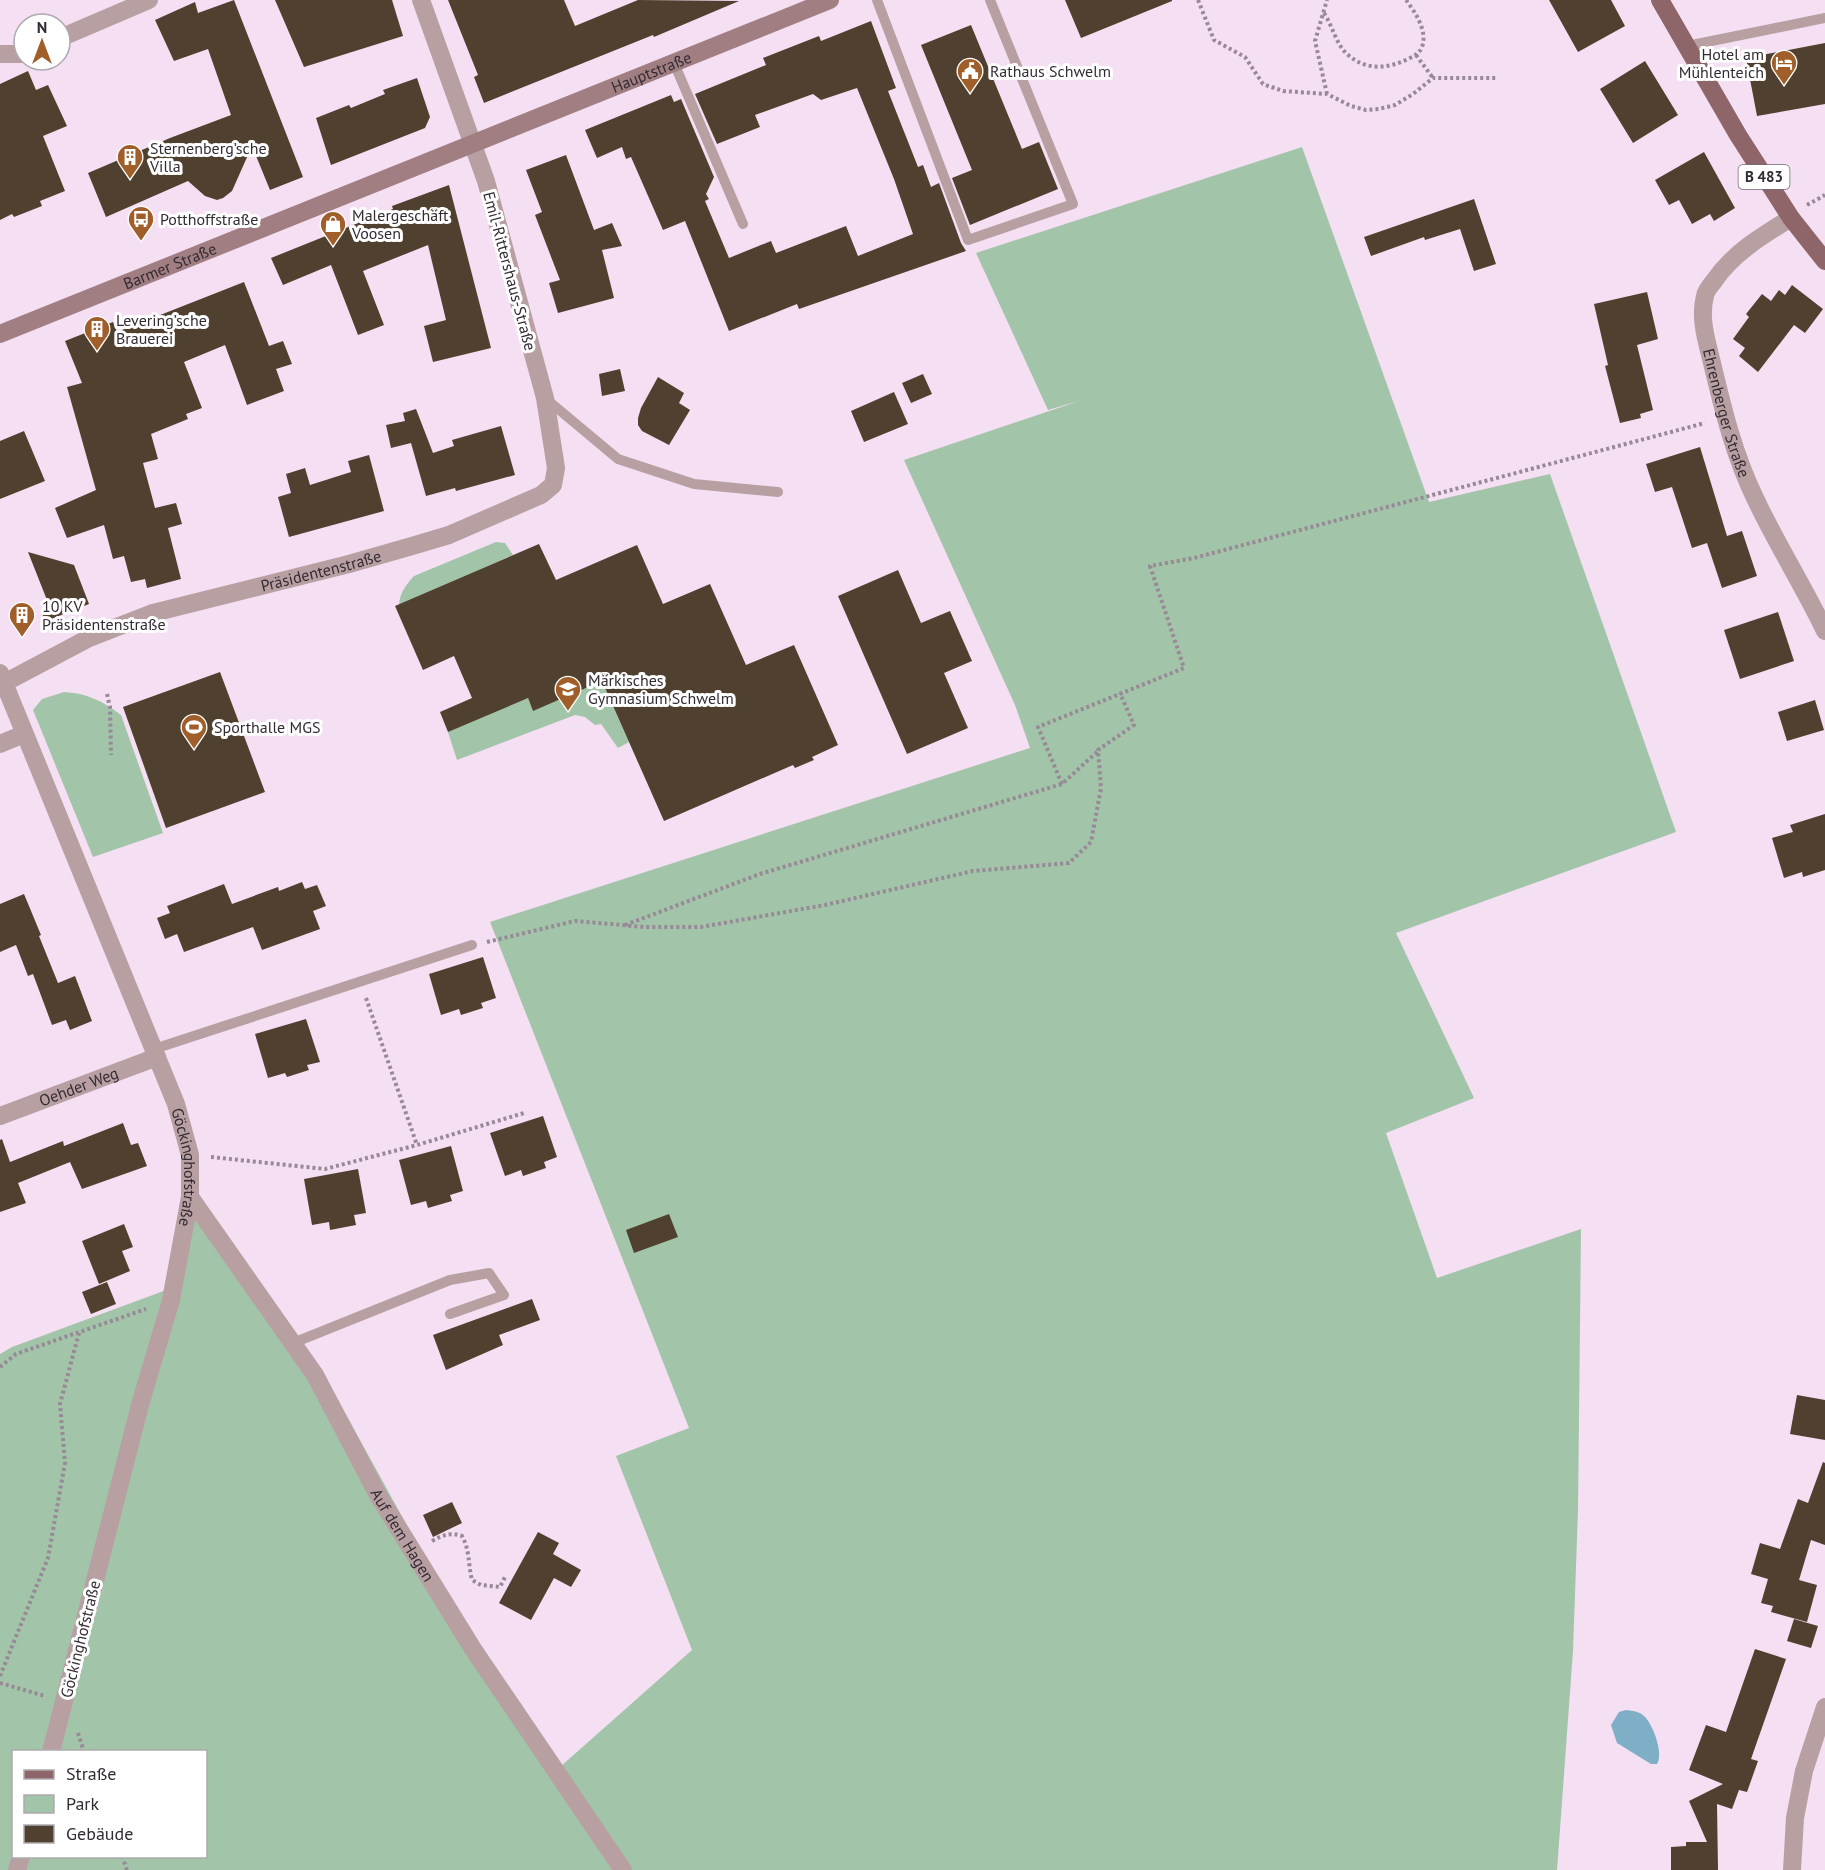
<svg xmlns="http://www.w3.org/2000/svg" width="1825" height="1870" viewBox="0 0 1825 1870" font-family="'PT Sans',sans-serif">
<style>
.green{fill:#a2c4a9;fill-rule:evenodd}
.water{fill:#7eafc7}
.building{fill:#4f402f}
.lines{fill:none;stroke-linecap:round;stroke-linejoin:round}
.path{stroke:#988997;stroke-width:4;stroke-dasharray:3 3;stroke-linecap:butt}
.lane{stroke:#b8a0a2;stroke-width:10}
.street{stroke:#b8a0a2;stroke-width:18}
.secondary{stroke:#a07e81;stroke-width:18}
.primary{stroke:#8e6569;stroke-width:18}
.labels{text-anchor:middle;stroke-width:6;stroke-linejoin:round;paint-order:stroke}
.shield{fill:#fff;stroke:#706b70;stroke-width:1.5}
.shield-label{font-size:15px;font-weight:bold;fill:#332b33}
.poi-label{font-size:16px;fill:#332b33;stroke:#fff;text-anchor:start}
.street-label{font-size:16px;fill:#332b33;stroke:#fff}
</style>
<rect width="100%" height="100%" fill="#f5dff3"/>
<path class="green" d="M1302,147L1429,502L1550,474L1676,832L1396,933L1474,1098L1386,1133L1437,1278L1581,1229L1578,1510L1573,1651L1557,1870H0V1354L12,1347L169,1289L197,1207L321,1369L449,1602L560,1767L692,1650L616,1456L689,1428L490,922L1030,748L1015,705L904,460L1079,401L1048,410L976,253ZM14,1752H206V1856H14Z
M496,542L505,543L513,555L399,605C400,592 406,585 414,576Z
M602,681L629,742L618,748L601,724L595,725L585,717L575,715L457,760L448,732L526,694L533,710Z
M64,692C86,693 103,701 121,715L163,833L93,857L33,710L42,699Z"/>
<path class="water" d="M1626,1710C1632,1711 1639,1711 1644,1716C1653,1724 1664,1754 1657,1764H1651L1617,1743L1611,1725L1619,1712Z"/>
<path class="building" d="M234,0L303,177L270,190L252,146L232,191L223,198L217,200L205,196L188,181L106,217L88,173L170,138L231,115L208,49L174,61L155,20L195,2L198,13Z
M275,0H392L403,36L304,67Z
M448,0H564L575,26L638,0L739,1L654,37L653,35L484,103L474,77L478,75Z
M1065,0H1172V1L1081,38Z
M1549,0H1611L1625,26L1578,52Z
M871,21L896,88L888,91L918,167L923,165L931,187L939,183L961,243L966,251L799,309L797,304L729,331L685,221L663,230L631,157L626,159L622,147L597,158L585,130L671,95L674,102L681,99L714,177L706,194L709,199L705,201L729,258L771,241L776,253L846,226L858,256L913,234L894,179L857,88L821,100L813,94L755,115L760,127L717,144L695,94L766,65L763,58L819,36L821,41Z
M971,25L1022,149L1039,142L1058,189L970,225L952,178L972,170L921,45Z
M1825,43V104L1757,116L1746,58Z
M1645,61L1678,115L1633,143L1600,89Z
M28,71L36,90L48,85L67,126L43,136L65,191L40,201L42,206L14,217L12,214L0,220V84Z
M417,78L430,117L425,128L331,165L316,118L349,105L351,108L385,94L383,90Z
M1704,152L1735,208L1714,221L1710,214L1692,224L1679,200L1669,205L1655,180Z
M566,155L594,230L612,223L622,246L602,250L614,298L558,313L549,283L560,280L535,215L542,212L526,170Z
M449,185L491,348L433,362L424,326L446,320L428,245L363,271L384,325L358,335L331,265L283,285L271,258L393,209L392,206Z
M1474,199L1496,264L1474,271L1460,229L1425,240L1424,237L1371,256L1364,237Z
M244,282L269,346L283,341L292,364L276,369L284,391L247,405L225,345L184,362L202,408L186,414L188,419L151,434L158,459L143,463L155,508L176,503L182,524L168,528L181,579L147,588L145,579L131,582L124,556L113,559L104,525L67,538L55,508L96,490L67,387L82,383L65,341L113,322L117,332Z
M1792,285L1823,309L1805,333L1794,325L1758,372L1739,356L1745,348L1733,339L1749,317L1746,314L1762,294L1771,301L1779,290L1785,295Z
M1647,292L1658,339L1637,345L1653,410L1640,414L1641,418L1620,423L1605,366L1608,365L1594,304Z
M620,369L625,391L602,396L599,374Z
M923,374L932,394L911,403L902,383Z
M658,377L684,393L679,403L690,410L669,445L642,431L638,425V418L641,408Z
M894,392L908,424L864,442L851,411Z
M416,409L433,453L454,446L452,440L501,426L515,475L456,491L455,488L426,496L411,443L391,448L386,425L405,421L403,413Z
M24,431L45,481L0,499V441Z
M1700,447L1727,536L1742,531L1757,576L1722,588L1707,543L1692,548L1672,487L1655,492L1646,464Z
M369,455L384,511L289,537L278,497L291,493L286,474L305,468L310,485L351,472L348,461Z
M539,544L556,580L637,545L663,604L710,584L746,665L794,645L838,745L812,757L814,760L795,768L793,765L664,821L602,681L533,711L528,698L448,732L440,712L472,698L454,656L423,670L395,606Z
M28,552L74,565L89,604L41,623L47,600Z
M898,570L921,623L950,611L972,661L944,673L968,728L907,754L838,596Z
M1778,612L1794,661L1740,679L1724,630Z
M220,672L265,792L166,828L123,707Z
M1815,700L1824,730L1787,741L1778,712Z
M1825,814V870L1803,877L1802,872L1784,878L1772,838L1793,832L1790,825Z
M302,882L305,889L317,885L326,906L313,911L320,929L262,950L253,927L184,952L177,934L165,939L157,918L170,913L167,906L224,884L232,904L278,887L279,891Z
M24,894L41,935L39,936L58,983L75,976L92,1021L70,1030L66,1020L52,1025L33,974L28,976L16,945L0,952V904Z
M483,957L496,998L481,1003L483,1008L461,1015L459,1009L441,1015L429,974Z
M306,1019L320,1062L307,1065L309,1070L287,1077L285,1073L268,1078L255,1034Z
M543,1116L557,1157L544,1162L546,1168L523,1176L521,1170L505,1176L490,1133Z
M123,1123L131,1145L138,1143L147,1166L82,1189L66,1153L70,1162L18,1183L26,1203L0,1212V1140L2,1139L10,1162L63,1141L64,1146Z
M451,1146L463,1191L450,1195L452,1201L428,1208L426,1201L411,1205L399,1160Z
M358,1169L366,1213L354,1215L356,1225L330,1230L329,1222L312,1225L304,1179Z
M669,1214L678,1237L634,1253L626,1230Z
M124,1224L133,1247L122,1251L130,1271L99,1284L82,1241Z
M107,1282L116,1304L91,1314L82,1292Z
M532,1299L540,1320L499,1335L503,1345L446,1370L433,1335Z
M1797,1395L1825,1400V1440L1790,1434Z
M1823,1462L1825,1463V1545L1811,1540L1799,1580L1817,1585L1807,1622L1771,1612L1773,1606L1761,1603L1768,1579L1751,1574L1760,1543L1780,1549L1798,1499L1808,1503Z
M452,1502L462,1523L433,1537L423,1515Z
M538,1532L559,1543L553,1554L581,1570L571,1587L554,1578L531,1620L499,1603Z
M1794,1619L1818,1626L1811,1648L1787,1641Z
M1755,1649L1786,1659L1751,1759L1758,1761L1747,1792L1739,1790L1732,1809L1717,1804L1718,1870H1671V1847L1686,1846V1842H1707L1689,1801L1723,1784L1689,1770L1706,1725L1726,1732Z"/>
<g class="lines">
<path class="path" d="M1198,0L1214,40L1245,57L1263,84L1283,91L1327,94L1351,106L1366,110L1379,109L1395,105L1413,94L1433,78H1497
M1324,13C1333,27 1336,44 1347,54C1366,71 1387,69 1408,59C1414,56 1419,54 1422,47C1428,31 1415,12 1406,0
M1416,55L1433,78
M1327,94L1315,41L1327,0
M1807,205L1825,195
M107,694L110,707L111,755
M1062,784L1038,727L1184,668L1150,566L1194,558L1705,423
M625,925L760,874L1062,784L1098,751
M487,942L575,921L644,927H701L825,905L973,871L1069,863L1091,842L1101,788L1098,750L1134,725L1120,693
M366,998L417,1145
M211,1157L325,1169L417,1145L524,1113
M0,1367L16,1354L146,1309
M432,1541C443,1535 450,1532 462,1536C470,1550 468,1565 472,1580L481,1585L500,1587L506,1575
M0,1676L48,1558L65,1463L60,1404L79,1333
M0,1683L45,1696
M78,1733L84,1752
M122,1856L127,1870"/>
<path class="lane" d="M877,0L968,240L1073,204L990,0
M1687,46L1825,18
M674,63L743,224
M545,398L618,459L694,484L778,492
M154,1049L472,945
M293,1343L450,1280L489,1273L504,1295L450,1314"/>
<g class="street">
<path d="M60,38L149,0"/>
<path d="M0,54H24"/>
<path id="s1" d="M1791,218C1763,235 1733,253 1714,281C1711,285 1706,290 1705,296C1699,318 1707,342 1712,363C1723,409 1734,455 1755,498C1776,543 1803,585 1825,631"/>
<path id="s2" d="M0,673L176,1104L190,1155V1197L171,1300L140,1405L51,1752"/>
<path id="s3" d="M4,683L89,638L153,613L349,564L412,546L449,535L541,495L553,485L556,468L545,398L486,181L421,0"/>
<path d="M0,744L24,734"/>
<path id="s4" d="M0,1116L157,1057"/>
<path id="s5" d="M190,1197L315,1375L378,1495L473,1649L623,1870"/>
<path d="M17,1870L21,1856"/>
<path d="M1792,1870L1795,1818L1804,1771L1825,1707"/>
</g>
<path class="secondary" id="s6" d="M0,334L830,0"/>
<path class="primary" d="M1660,0L1738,135L1791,218L1825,261"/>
</g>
<defs>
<g id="hotel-pin" transform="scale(1.35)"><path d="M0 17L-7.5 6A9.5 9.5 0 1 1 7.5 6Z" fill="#a05e2a" stroke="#fff"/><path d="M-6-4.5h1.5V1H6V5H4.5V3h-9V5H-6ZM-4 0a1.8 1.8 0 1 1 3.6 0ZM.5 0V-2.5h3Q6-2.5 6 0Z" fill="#fff"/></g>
<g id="civic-pin" transform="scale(1.35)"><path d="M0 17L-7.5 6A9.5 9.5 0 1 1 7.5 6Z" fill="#a05e2a" stroke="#fff"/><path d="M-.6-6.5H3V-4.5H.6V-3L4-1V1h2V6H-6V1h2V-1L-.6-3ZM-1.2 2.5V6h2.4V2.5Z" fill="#fff"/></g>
<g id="building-pin" transform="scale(1.35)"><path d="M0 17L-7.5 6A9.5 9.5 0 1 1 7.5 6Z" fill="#a05e2a" stroke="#fff"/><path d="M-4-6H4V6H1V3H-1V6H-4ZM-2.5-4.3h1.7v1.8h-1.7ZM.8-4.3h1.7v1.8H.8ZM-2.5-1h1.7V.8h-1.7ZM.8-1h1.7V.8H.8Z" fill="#fff"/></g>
<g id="bus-pin" transform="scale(1.35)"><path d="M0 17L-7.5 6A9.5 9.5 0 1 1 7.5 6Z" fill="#a05e2a" stroke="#fff"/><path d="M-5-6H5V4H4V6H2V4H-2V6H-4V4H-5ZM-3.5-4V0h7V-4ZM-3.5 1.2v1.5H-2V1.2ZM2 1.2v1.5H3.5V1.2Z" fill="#fff"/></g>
<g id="shop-pin" transform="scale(1.35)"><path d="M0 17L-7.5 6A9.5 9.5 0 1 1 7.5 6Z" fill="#a05e2a" stroke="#fff"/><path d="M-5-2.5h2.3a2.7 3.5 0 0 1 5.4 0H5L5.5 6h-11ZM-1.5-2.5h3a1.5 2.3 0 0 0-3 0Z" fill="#fff"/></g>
<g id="school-pin" transform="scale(1.35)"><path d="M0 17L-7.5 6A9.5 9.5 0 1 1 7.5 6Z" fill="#a05e2a" stroke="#fff"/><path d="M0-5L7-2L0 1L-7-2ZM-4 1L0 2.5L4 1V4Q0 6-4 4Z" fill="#fff"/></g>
<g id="stadium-pin" transform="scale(1.35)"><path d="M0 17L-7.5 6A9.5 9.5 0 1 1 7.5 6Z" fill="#a05e2a" stroke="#fff"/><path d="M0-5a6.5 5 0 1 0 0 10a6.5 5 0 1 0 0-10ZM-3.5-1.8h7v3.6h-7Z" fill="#fff"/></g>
</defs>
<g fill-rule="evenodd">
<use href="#hotel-pin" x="1784" y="63"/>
<use href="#civic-pin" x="970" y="71"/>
<use href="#building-pin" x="130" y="157"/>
<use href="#bus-pin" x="141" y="219"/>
<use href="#shop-pin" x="333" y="224"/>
<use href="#building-pin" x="97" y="329"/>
<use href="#building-pin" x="22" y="615"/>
<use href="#school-pin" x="568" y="689"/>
<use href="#stadium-pin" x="194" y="727"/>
</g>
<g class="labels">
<rect class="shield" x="1738.5" y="165" width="51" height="24" rx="4.5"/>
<g class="shield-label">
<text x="1764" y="182">B 483</text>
</g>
<g class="poi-label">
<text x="1764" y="60" text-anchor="end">Hotel am<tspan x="1764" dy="18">Mühlenteich</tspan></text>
<text x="990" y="77">Rathaus Schwelm</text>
<text x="150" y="154">Sternenberg’sche<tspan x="150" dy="18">Villa</tspan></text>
<text x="352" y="221">Malergeschäft<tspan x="352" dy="18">Voosen</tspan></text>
<text x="160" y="225">Potthoffstraße</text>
<text x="116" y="326">Levering’sche<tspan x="116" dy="18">Brauerei</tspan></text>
<text x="42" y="612">10 KV<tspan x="42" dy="18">Präsidentenstraße</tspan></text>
<text x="588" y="686">Märkisches<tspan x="588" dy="18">Gymnasium Schwelm</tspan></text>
<text x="214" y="733">Sporthalle MGS</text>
</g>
<g class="street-label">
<text dy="6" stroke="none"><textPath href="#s6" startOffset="702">Hauptstraße</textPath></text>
<text dy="6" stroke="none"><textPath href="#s6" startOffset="183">Barmer Straße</textPath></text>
<text transform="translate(510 271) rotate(75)" y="6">Emil-Rittershaus-Straße</text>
<text dy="6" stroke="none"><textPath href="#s1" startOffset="238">Ehrenberger Straße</textPath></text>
<text dy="6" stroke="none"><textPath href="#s3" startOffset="338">Präsidentenstraße</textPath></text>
<text dy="6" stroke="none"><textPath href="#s4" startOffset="84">Oehder Weg</textPath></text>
<text dy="6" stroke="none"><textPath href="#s2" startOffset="530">Göckinghofstraße</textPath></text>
<text dy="6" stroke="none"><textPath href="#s5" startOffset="400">Auf dem Hagen</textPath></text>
<text transform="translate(80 1639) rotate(-76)" y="6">Göckinghofstraße</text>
</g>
</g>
<rect x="12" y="1750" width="195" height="108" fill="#ffffff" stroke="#adaaad" stroke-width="1.5"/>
<rect x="24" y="1770" width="30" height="9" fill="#8e6569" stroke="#adaaad" stroke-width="1.5"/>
<text x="66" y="1780" font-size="18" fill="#332b33">Straße</text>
<rect x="24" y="1795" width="30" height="18" fill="#a2c4a9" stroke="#adaaad" stroke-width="1.5"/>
<text x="66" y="1810" font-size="18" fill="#332b33">Park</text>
<rect x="24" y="1825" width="30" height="18" fill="#4f402f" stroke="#adaaad" stroke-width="1.5"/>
<text x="66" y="1840" font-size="18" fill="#332b33">Gebäude</text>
<g transform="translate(42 42)"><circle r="28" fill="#ffffff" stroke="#adaaad" stroke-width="1.5"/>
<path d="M0-4.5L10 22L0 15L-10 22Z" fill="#a05e2a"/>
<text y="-9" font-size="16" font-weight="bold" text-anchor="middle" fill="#332b33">N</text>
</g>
</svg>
